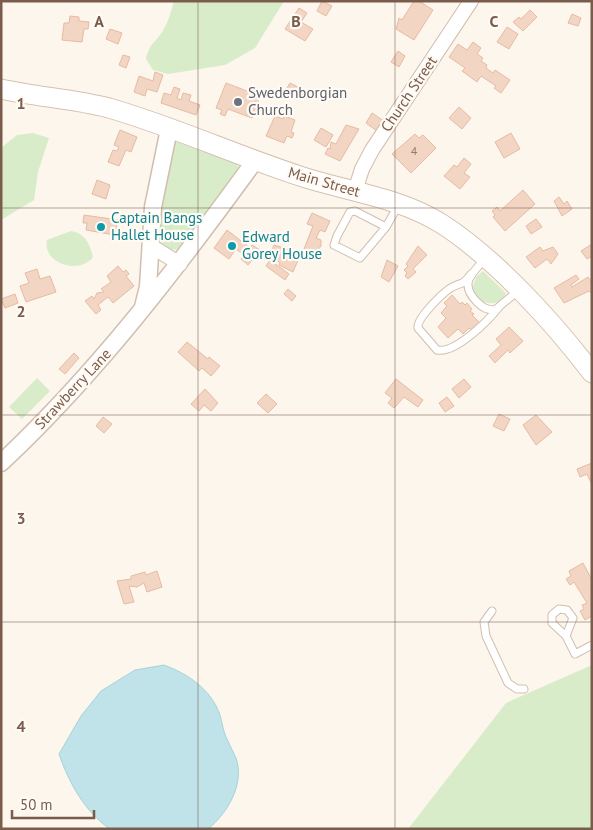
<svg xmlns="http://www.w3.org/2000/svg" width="593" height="830" viewBox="0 0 593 830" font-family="'PT Sans',sans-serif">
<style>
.green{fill:#d8ecc9}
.water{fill:#bfe3e8;stroke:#a5d3da}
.building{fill:#f3d5c3;stroke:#e6bba3}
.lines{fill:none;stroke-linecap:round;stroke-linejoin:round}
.service-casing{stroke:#d1beb0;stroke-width:9}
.minor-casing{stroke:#d1beb0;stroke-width:16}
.tertiary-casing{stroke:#d1beb0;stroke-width:19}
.secondary-casing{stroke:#d6c0b0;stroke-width:21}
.service{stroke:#fff;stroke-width:7}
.minor{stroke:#fff;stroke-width:14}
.tertiary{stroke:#fff;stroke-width:16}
.secondary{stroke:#fff;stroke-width:19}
.grid{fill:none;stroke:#7a5c4d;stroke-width:1;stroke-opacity:0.55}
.worship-dot{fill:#6b7280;stroke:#fffaf3;stroke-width:2}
.culture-dot{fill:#0f9aa8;stroke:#fffaf3;stroke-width:2}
.labels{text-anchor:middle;stroke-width:4.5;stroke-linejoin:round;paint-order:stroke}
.number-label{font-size:12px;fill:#987a6a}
.worship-label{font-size:15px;fill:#5b616d;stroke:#fffaf3;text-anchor:start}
.street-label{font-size:15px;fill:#7a5c4d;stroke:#fffaf3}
.culture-label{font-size:15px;fill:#0d838f;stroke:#fffaf3;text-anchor:start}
.grid-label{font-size:16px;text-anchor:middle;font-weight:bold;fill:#7a5c4d;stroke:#fffaf3;stroke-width:4.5;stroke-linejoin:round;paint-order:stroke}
</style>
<rect width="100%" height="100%" fill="#fdf6ec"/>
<path class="green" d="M174,1H284L255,48L225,65L168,74L153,70L146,59C149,44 155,43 162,32C168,23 171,12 174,1Z
M33,133L49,138L38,172L34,200L1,220V148L17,135Z
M179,141L237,163L240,171L182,249L169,250L159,244L155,232L173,144Z
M71,231C85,233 90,244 93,257C80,275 42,264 47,240Z
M483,271L506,293C502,304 490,305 481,301L472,289L476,277Z
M37,378L50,391L22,419L9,407Z
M592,665V829H408L506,703Z"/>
<path class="water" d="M164,665C188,674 211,689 220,715C222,722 223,730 226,737C229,744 233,751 236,758C245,783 228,813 208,829H110C85,812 69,783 59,754L81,716L101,691L135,670Z"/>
<path class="building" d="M322,1L332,6L326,16L317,11Z
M414,1H419L433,10L414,40L396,29L399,18L402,20Z
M299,8L307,13L301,22L313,29L305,41L285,29Z
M530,10L537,17L523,31L513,22L519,17L521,19Z
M572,14L581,18L578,26L568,23Z
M70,16L79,17V21L89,22L88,29H84L82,42L62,40L64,23H69Z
M507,27L518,34L509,49L497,42Z
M110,29L122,33L118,44L106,39Z
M473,42L481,48L477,54L483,58L481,61L487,65L486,68L493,73L495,70L510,80L501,93L494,88L496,86L481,76L477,82L462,71L465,68L449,57L458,44L467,50Z
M398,51L405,56L399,67L391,62Z
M123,55L130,57L126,68L119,65Z
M155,72L163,75L157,92L147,89L145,96L134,92L139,76L153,81Z
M226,83L260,96L252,118L228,109L225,116L220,114L222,110L216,108Z
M290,83L304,90L298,100L284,93Z
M174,87L180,89L177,98L181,100L183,93L191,95L189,101L200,105L196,115L161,103L164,93L171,95Z
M459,107L471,118L462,129L449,118Z
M372,113L384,121L377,131L366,123Z
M275,116L283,119L284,116L295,120L291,132L294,133L292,138L287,136L284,143L266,136Z
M346,125L359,129L340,161L325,154L328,148L330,149L331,142L336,144Z
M321,128L333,135L326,147L314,140Z
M120,130L137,137L131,152L126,150L119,166L108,162L113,150L117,151L119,147L114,145Z
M511,133L520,149L504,158L495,142Z
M415,134L419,138L423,135L436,148L411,173L392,154Z
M464,158L471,164L464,173L470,177L460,189L444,176L454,165L457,167Z
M97,180L110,185L106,199L92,194Z
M523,190L535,204L505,231L493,217L495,215L492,211L497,207L500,211Z
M559,197L564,204L567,201L572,209L562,216L554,201Z
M312,213L330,221L325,232L320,230L316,238L321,240V246L317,251L312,249L311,252L304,249L313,226L307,224Z
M84,215L118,220L115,235L86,230L87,223H83Z
M536,219L542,227L531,234L526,226Z
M227,230L250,248L252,245L260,250L248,265L241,259L244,255L236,249L229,259L214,248Z
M592,244V256L587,259L581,251Z
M274,245L301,253L293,272L279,265L280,263L270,255Z
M418,246L427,255L413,269L416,272L408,279L405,276L407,273L404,270L408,266L406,264Z
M540,247L543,251L553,247L558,254L551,264L547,259L535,268L526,257Z
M270,260L289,274L285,280L266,266Z
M387,260L398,266L389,282L381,277Z
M118,266L123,272L126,270L129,274L126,276L134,286L113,303L108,297L98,305L101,310L96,314L85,301L92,296L94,299L97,293L104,292L101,289L111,282L107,276Z
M37,269L40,279L50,276L56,292L26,302L20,286L29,283L25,273Z
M576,275L579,279L571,285L572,287L588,277L592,283V294L589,291L564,303L554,288Z
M288,289L296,296L292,301L284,294Z
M15,294L18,303L5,308L1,299Z
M452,295L460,304L462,302L465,305L467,303L472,309L470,311L474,314L472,315L481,324L473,331L469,328L463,334L458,329L448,338L438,327L446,318L441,313L447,306L444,303Z
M509,327L523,341L510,353L508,350L495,363L489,356L501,345L496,339Z
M187,342L208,359L209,357L220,366L211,376L202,368L199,371L178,352Z
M74,353L79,358L65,374L59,369Z
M396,379L423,400L418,407L404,397L394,408L388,403L392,398L385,393Z
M464,379L471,387L459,398L452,389Z
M205,389L218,403L211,411L204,405L199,411L191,404Z
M266,394L277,404L268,413L257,403Z
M447,397L454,406L445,412L439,403Z
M499,414L510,419L504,431L493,426Z
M536,415L552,432L536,445L523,425Z
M103,417L112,424L104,433L96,426Z
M592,463V483H591L587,474L580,477L577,469Z
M583,563L592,580V616L585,620L580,611L584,609L582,605L587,603L574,582L570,585L566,579L571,576L569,571Z
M157,571L162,587L147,592L144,583L137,587L129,586L134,602L124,604L117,581L131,579V576L145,572L146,575Z"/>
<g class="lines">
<g class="service-casing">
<path id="service" d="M386,227L355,211L350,212L337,236L334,245L360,258L386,227L399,204
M485,259C471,274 459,284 477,302C483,308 487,310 495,310L519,290
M471,274C462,287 459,282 449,289C441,295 416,319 418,328L437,350C455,354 488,321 499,307
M559,609L567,610L573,618L566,636L552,623V615Z
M492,611L484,622L486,636L508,683L517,689H524
M566,636L575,654L592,645"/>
</g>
<g class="minor-casing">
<path id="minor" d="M355,191L362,169L372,150L471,1
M151,246L180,264"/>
</g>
<g class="tertiary-casing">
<path id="tertiary" d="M143,307L148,287L153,207L169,129
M1,463C98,372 177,268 254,162"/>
</g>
<g class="secondary-casing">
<path id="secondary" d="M1,89C37,97 74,99 109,108C175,127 240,157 306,178C351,192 401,198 442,224C495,258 554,323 592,373"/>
</g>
<use href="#service" class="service"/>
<use href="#minor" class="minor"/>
<use href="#tertiary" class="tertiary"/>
<use href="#secondary" class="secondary"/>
</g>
<path class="grid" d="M198,1V829M395,1V829M1,208H592M1,415H592M1,622H592"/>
<circle class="worship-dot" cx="238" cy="102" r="5"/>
<g class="culture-dot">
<circle cx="101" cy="227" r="5"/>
<circle cx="232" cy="246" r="5"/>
</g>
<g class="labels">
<g class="number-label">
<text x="414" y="155">4</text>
</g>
<g class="worship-label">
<text x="248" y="98">Swedenborgian<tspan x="248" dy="17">Church</tspan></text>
</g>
<g class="street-label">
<text transform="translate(409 94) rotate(-56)" y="5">Church Street</text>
<text transform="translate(324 182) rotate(16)" y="5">Main Street</text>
<text transform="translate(73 389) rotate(-47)" y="5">Strawberry Lane</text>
</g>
<g class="culture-label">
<text x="111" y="223">Captain Bangs<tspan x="111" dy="17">Hallet House</tspan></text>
<text x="242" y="242">Edward<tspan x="242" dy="17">Gorey House</tspan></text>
</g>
</g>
<g class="grid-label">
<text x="99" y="27">A</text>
<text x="296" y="27">B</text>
<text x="494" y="27">C</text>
<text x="21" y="109">1</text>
<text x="21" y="317">2</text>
<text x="21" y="524">3</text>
<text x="21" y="732">4</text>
</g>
<rect width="593" height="830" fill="none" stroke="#7a5c4d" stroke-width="5"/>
<path d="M12 810v8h82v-8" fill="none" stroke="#7a5c4d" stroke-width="2.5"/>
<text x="20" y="810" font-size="15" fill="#7a5c4d" stroke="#fffaf3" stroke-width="4" paint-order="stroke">50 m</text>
</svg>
